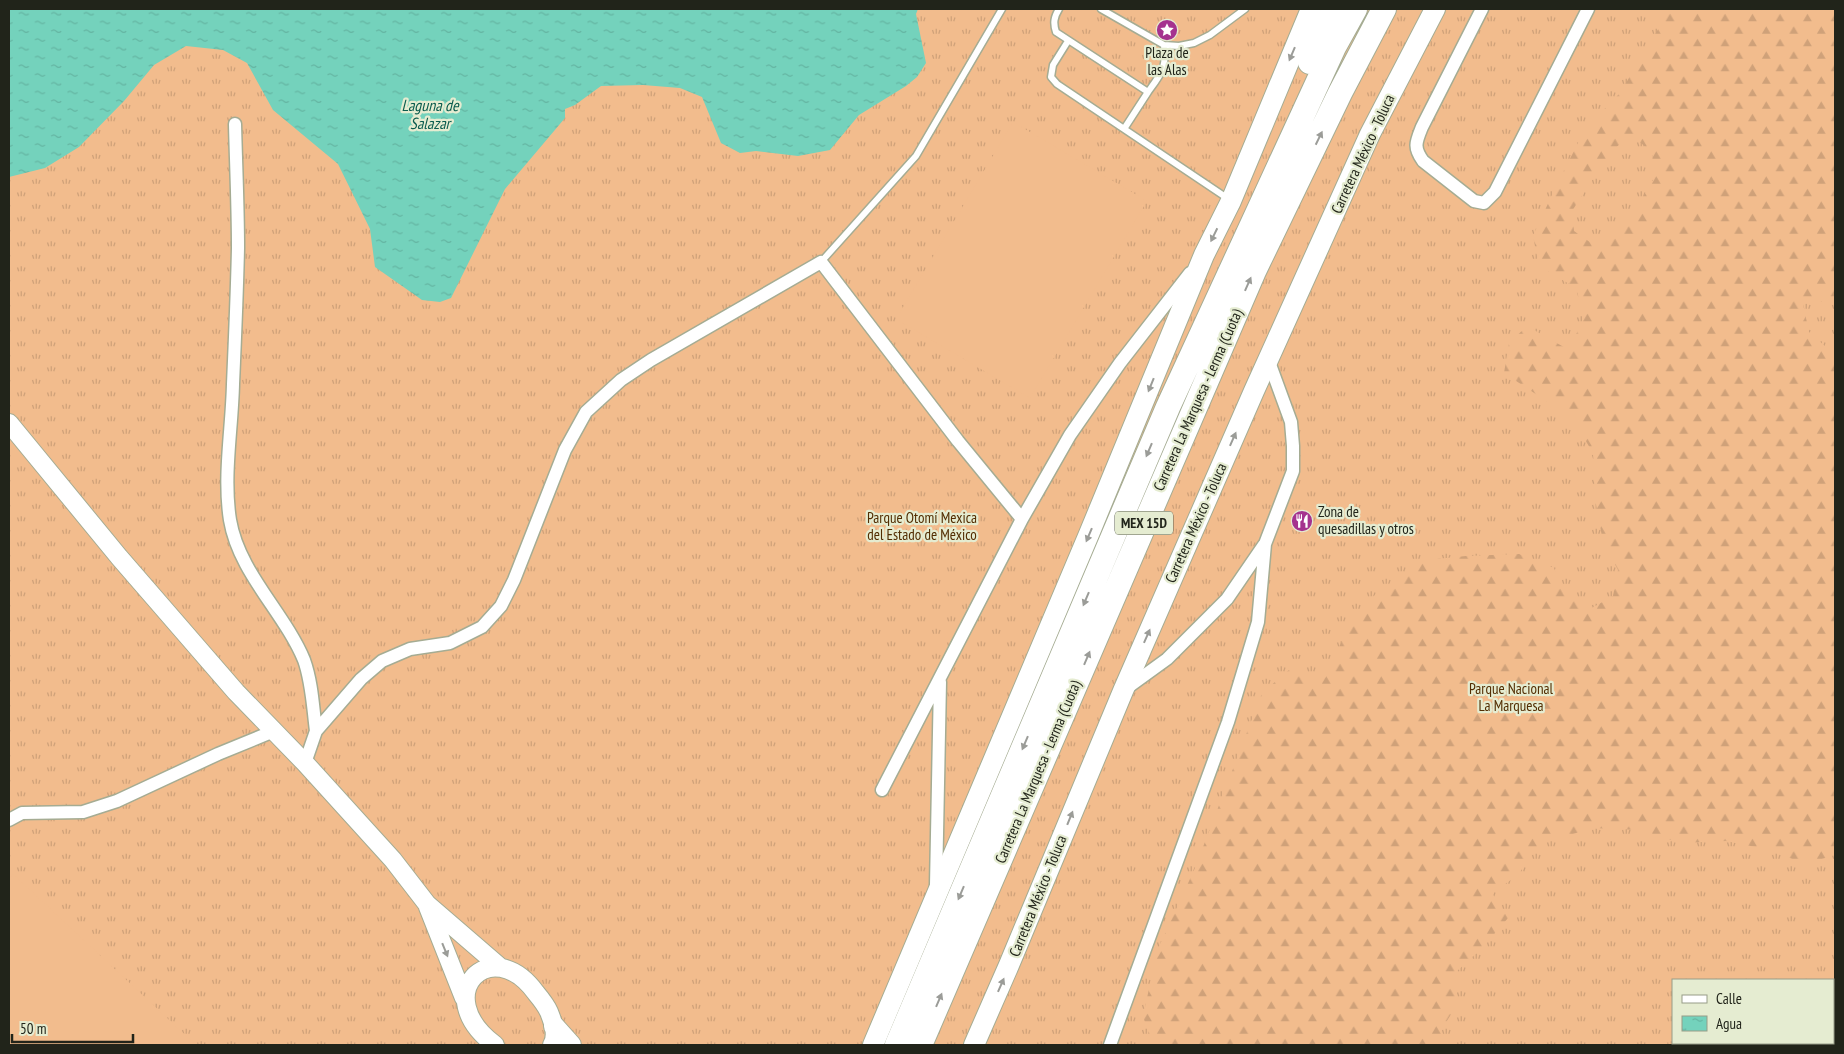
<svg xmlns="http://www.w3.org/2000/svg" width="1844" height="1054" viewBox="0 0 1844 1054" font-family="'PT Sans Narrow',sans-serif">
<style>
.grass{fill:url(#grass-tufts);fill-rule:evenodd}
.forest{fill:url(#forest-firs);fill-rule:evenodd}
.pitch{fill:#f2bc8d}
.water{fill:url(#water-ripples)}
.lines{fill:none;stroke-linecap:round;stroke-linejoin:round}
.lane-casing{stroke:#a5ac93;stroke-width:9}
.street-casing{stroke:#a5ac93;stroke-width:15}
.secondary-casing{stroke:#a5ac93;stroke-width:20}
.primary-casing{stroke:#a5ac93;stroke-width:22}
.highway-casing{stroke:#a5ac93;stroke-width:26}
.lane{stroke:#fff;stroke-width:6}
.street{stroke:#fff;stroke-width:12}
.secondary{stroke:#fff;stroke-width:18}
.primary{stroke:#fff;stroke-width:20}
.highway{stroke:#fff;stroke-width:24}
.oneway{fill:#9b9c98}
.labels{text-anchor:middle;stroke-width:4.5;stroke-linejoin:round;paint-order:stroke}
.shield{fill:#e5ecd1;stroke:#5c6051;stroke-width:1}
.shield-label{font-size:14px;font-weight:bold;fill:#21241a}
.poi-label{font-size:15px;fill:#21241a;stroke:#e5ecd1}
.street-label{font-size:15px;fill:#21241a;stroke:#e5ecd1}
.park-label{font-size:15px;fill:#522d02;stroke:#e5ecd1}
.water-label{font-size:16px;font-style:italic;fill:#0a5c4e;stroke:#e5ecd1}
</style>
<defs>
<pattern id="grass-tufts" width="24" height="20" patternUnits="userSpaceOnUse" patternTransform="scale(1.25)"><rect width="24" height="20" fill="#f2bc8d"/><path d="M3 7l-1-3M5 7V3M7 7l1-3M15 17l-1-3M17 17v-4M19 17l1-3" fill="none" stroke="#cfa179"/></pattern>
<pattern id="forest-firs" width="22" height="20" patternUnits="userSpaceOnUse" patternTransform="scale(1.25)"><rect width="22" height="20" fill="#f2bc8d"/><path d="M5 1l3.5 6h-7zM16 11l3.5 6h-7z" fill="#cfa179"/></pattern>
<pattern id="water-ripples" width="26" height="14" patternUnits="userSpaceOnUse" patternTransform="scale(1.25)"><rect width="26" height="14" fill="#74d2bc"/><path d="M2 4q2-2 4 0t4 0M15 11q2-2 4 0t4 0" fill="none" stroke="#64b4a1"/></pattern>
</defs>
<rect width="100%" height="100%" fill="#e5ecd1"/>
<path class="grass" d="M9,9H1835V1045H9ZM1673,980H1833V1043H1673Z"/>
<path class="forest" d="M1668,9H1835V300L1803,304L1809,332L1835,355V855L1805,864L1770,850L1726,841L1680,843L1641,830L1593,828L1539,844L1518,875L1492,893L1508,918L1484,946L1456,972L1457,1005L1441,1030V1045H1154L1143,1017L1157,951L1195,868L1262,693L1290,669L1325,678L1345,634L1378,591L1427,560L1466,556L1519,554L1554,568L1564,595L1590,609L1613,596L1618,570L1603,542L1596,504L1593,453L1572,418L1504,373L1509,343L1527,326L1569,350L1584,317L1576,288L1539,266L1533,236L1558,182L1585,129L1620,93L1666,16ZM1631,134L1652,153L1654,178L1636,209L1618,230L1594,245L1574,231L1572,211L1609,154Z"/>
<path class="pitch" d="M1013,122L1147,201L1030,398L896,319Z
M13,874L196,1045H9V879Z"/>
<path class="water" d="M9,9H918L916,14L926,63L917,77L906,86L859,115L830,150L798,156L756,151L740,153L721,143L702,97L680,88L643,85L601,86L575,105L565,109V118L505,189L451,298L440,302L422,300L375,267L370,229L338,164L273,110L247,63L223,50L186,46L154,65L124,101L79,147L45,168L9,177Z"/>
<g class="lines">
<g class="lane-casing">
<path id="lane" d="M1059,9C1054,17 1053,23 1056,32L1148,92L1124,129
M1101,9L1164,45L1179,46L1194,43L1210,35L1245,9
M1068,41L1053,65L1051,77L1057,84L1230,200
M1148,92C1161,74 1167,68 1164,45
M821,262L916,156L1002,9"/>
</g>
<g class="street-casing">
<path id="street" d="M1482,9L1422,127C1416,142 1413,147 1423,161L1474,201L1484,203L1495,192L1588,9
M235,124C236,165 238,207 238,248C237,294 235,339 233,384C232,429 223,476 230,520C239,573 284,612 304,660C312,682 313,708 316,731
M1127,688L1167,659L1227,599L1264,545
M305,763L316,731L361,679L382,661L410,649L450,643L482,627L501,606L514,580L565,450L586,412L621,380L651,360L821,262L958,441L1022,519
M882,790L1022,519L1070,435L1120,363L1190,273
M9,820L22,813L83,812L117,801L218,754L274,731
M936,885L940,682
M1110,1045L1228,722L1258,622L1265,544L1293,471V446L1291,422L1268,359"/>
</g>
<g class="secondary-casing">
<path id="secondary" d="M9,423L119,557L236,692L305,763L393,860L427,904L500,967
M428,907L464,998
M495,1045C428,995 491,931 536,993C541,999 546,1005 549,1012C553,1022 558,1035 552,1045"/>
</g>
<g class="primary-casing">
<path id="primary" d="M554,1026L571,1045
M873,1045L1089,534L1204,255L1231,201L1311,9
M974,1045L1009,965L1123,691L1254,391L1370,134L1435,9"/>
</g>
<g class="highway-casing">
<path id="highway" d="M1310,62L1334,9
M897,1045L1168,407L1334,47L1355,9
M920,1045L1254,271L1340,93L1384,9"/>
</g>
<use href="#lane" class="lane"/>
<use href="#street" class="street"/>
<use href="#secondary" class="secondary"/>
<use href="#primary" class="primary"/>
<use href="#highway" class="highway"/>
</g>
<defs><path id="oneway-solid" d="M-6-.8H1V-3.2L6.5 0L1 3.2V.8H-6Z" transform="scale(1.25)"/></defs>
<g class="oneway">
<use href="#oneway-solid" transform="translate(1292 54) rotate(113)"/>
<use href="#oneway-solid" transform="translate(1319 138) rotate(-64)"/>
<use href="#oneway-solid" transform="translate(1214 235) rotate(116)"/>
<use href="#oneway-solid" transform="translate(1248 284) rotate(-66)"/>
<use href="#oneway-solid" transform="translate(1151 385) rotate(112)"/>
<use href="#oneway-solid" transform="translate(1233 439) rotate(-66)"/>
<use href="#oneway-solid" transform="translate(1149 450) rotate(113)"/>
<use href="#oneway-solid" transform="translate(1089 535) rotate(113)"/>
<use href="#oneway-solid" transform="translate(1086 599) rotate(113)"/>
<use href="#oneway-solid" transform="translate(1147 636) rotate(-66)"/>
<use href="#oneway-solid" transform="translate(1087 658) rotate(-67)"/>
<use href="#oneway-solid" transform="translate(1025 743) rotate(113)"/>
<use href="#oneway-solid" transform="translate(1070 818) rotate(-68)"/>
<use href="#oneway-solid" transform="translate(961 893) rotate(113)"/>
<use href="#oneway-solid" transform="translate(445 950) rotate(68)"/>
<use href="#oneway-solid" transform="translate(1001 985) rotate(-66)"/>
<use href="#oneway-solid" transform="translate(939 1000) rotate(-67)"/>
</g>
<defs>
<g id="sight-disc" transform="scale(1.125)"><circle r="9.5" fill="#a5338f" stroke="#e5ecd1"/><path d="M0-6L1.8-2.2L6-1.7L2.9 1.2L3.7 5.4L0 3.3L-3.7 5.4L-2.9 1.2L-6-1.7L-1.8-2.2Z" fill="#fff"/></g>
<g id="restaurant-disc" transform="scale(1.125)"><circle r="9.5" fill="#a5338f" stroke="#e5ecd1"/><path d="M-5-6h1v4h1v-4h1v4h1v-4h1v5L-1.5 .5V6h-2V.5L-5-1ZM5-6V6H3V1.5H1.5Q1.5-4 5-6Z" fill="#fff"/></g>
</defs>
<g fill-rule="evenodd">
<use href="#sight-disc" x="1167" y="30"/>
<use href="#restaurant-disc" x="1302" y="521"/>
</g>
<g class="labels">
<rect class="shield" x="1115" y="511.5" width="58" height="23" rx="4"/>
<g class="shield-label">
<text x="1144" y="528">MEX 15D</text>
</g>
<g class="poi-label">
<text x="1167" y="58">Plaza de<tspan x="1167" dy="17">las Alas</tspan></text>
<text x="1318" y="517" text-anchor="start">Zona de<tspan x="1318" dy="17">quesadillas y otros</tspan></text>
</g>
<g class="street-label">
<text transform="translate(1363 154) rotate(-65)" y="5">Carretera México - Toluca</text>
<text transform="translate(1198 400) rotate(-66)" y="5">Carretera La Marquesa - Lerma (Cuota)</text>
<text transform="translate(1196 523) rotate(-66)" y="5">Carretera México - Toluca</text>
<text transform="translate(1038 772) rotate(-67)" y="5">Carretera La Marquesa - Lerma (Cuota)</text>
<text transform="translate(1038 896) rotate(-68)" y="5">Carretera México - Toluca</text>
</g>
<g class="park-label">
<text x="922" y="523">Parque Otomí Mexica<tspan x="922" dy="17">del Estado de México</tspan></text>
<text x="1511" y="694">Parque Nacional<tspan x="1511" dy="17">La Marquesa</tspan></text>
</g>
<g class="water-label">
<text x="430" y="111">Laguna de<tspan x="430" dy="18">Salazar</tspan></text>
</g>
</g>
<rect width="1844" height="1054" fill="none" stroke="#21241a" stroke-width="20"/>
<rect x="1672" y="979" width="162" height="65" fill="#e5ecd1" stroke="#979c88"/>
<rect x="1682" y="995" width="25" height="8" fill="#ffffff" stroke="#979c88"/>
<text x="1716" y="1004" font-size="15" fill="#21241a">Calle</text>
<rect x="1682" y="1016" width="25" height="15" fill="url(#water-ripples)" stroke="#979c88"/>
<text x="1716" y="1029" font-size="15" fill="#21241a">Agua</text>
<path d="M12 1034v8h121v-8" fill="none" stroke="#21241a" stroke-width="2.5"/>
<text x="20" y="1034" font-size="15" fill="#21241a" stroke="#e5ecd1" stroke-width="4" paint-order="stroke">50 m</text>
</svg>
